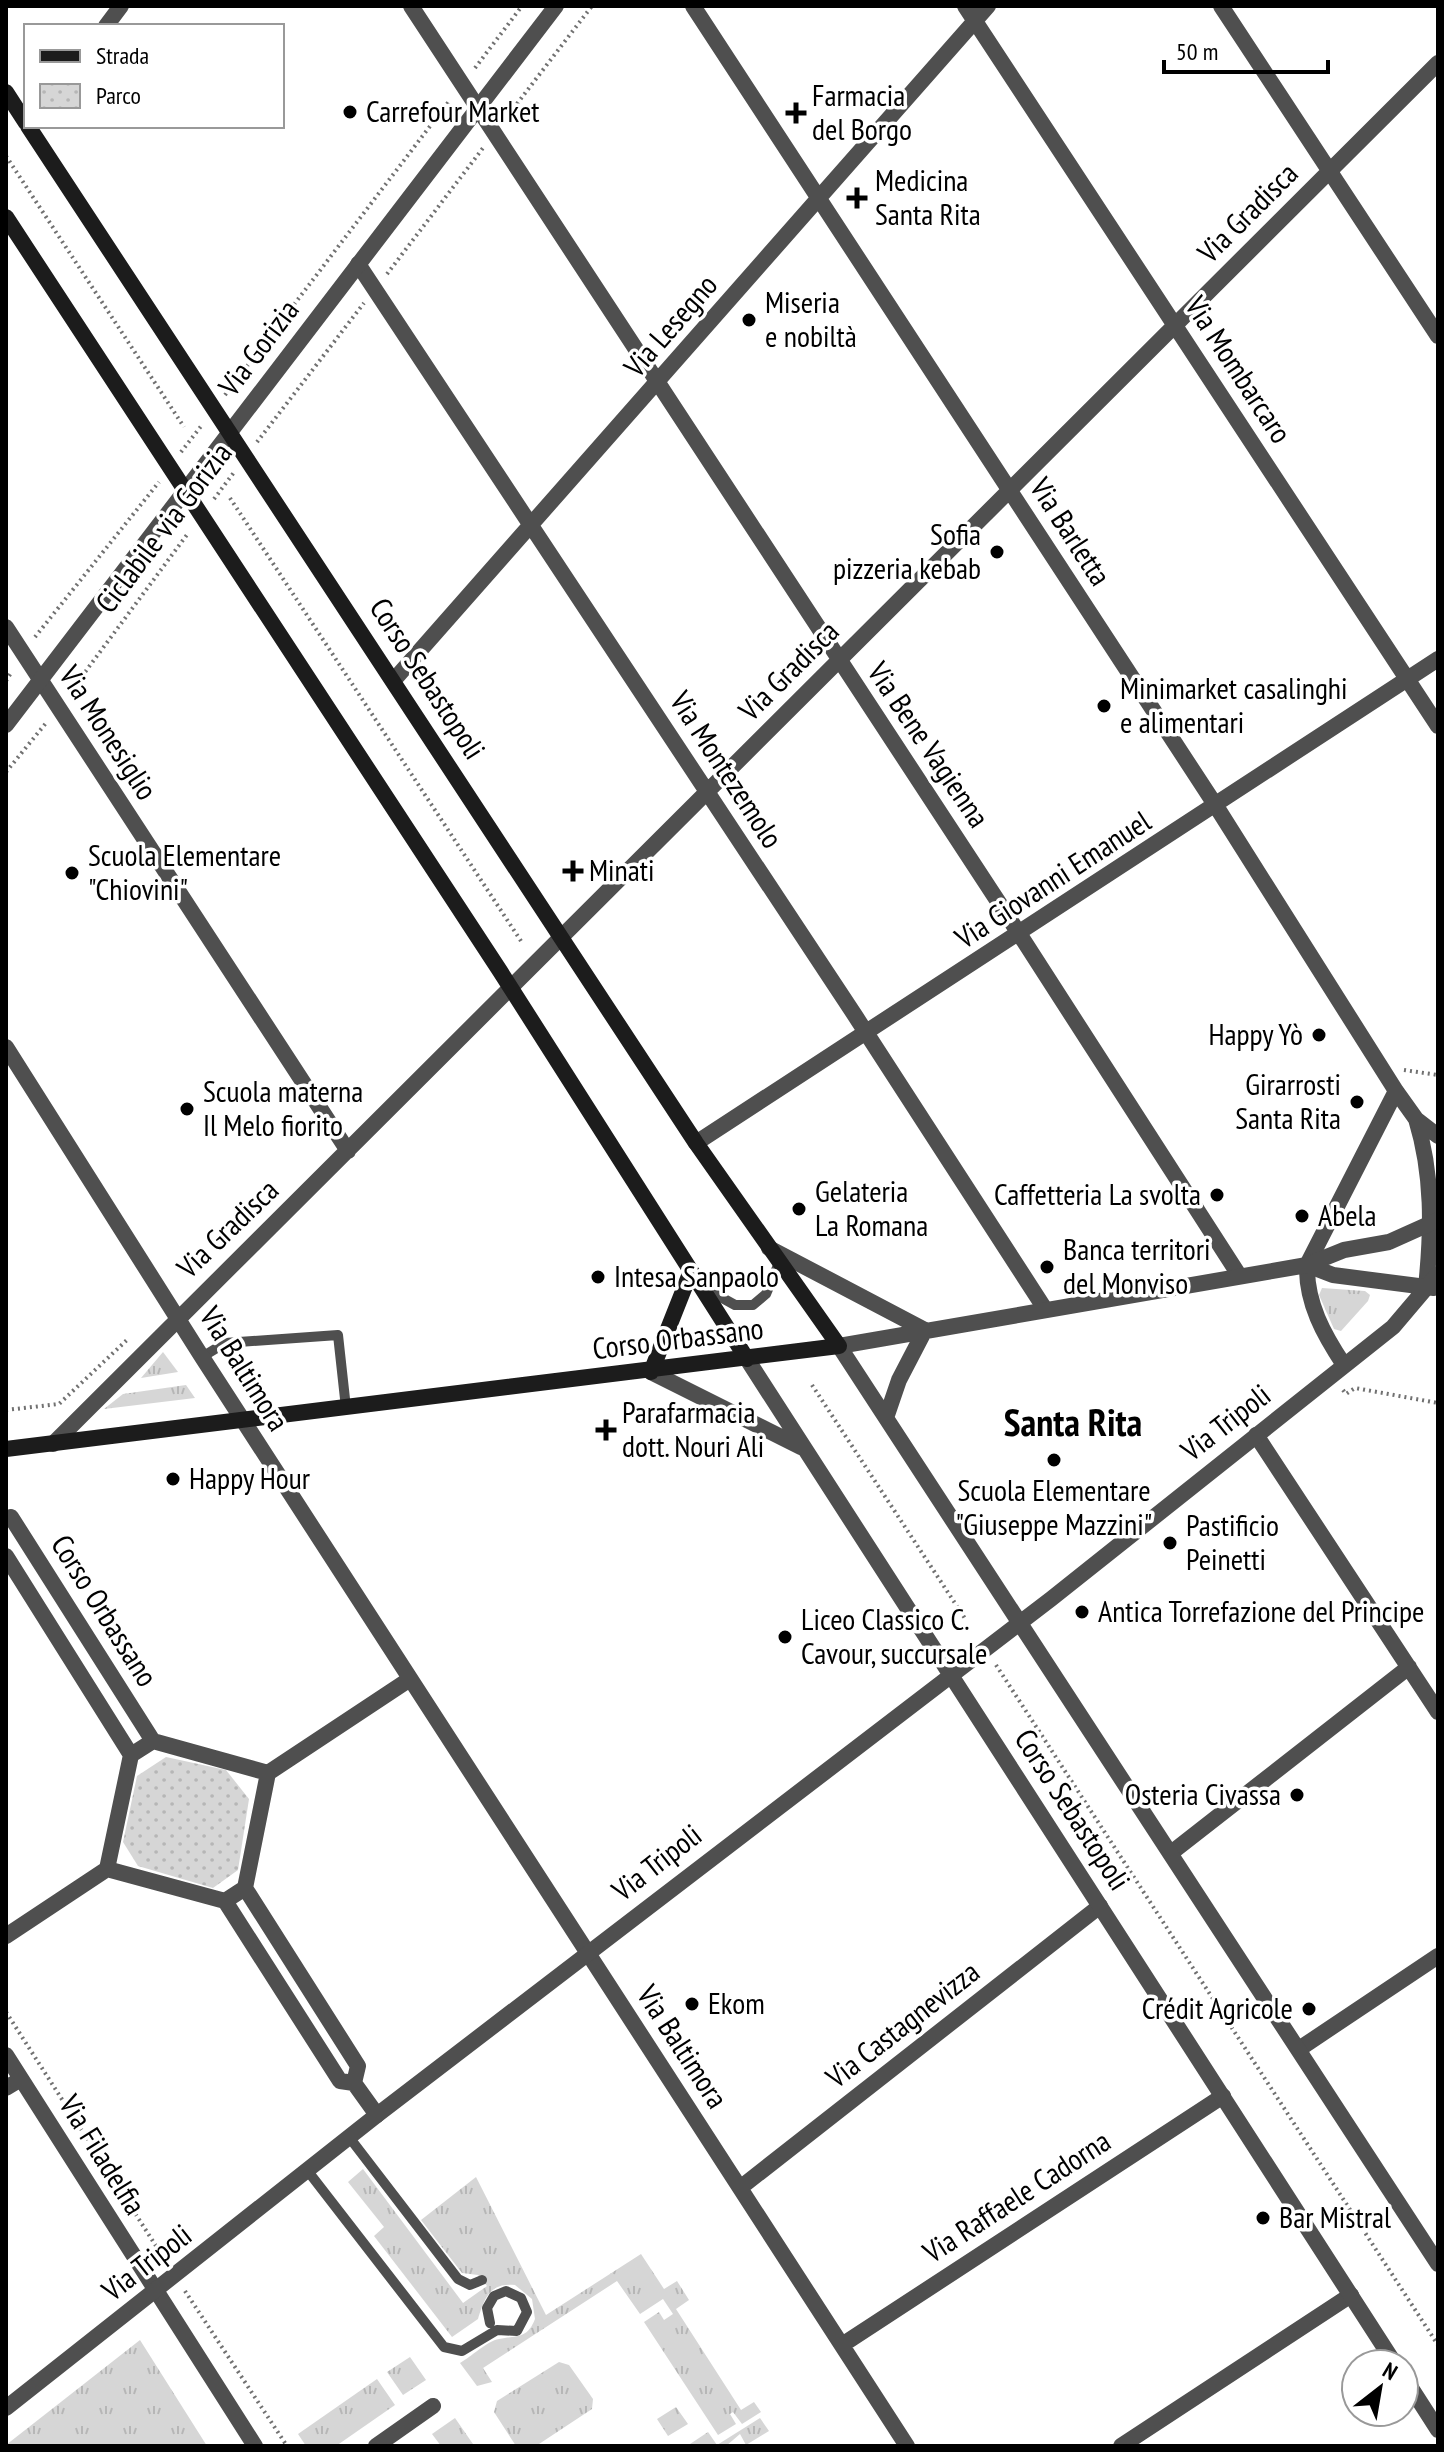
<svg xmlns="http://www.w3.org/2000/svg" width="1444" height="2452" viewBox="0 0 1444 2452" font-family="'PT Sans Narrow',sans-serif">
<style>
.grass{fill:url(#grass-tufts)}
.park{fill:url(#park-dots)}
.lines{fill:none;stroke-linecap:round;stroke-linejoin:round}
.path{stroke:#717171;stroke-width:4;stroke-dasharray:2 4;stroke-linecap:butt}
.service{stroke:#4f4f4f;stroke-width:10}
.minor{stroke:#4f4f4f;stroke-width:16}
.tertiary{stroke:#4f4f4f;stroke-width:16}
.secondary{stroke:#1c1c1c;stroke-width:16}
.poi-dot{fill:#000;stroke:#fff;stroke-width:3}
.labels{text-anchor:middle;stroke-width:7;stroke-linejoin:round;paint-order:stroke}
.poi-label{font-size:30px;fill:#000;stroke:#fff;text-anchor:start}
.street-label{font-size:30px;fill:#000;stroke:#fff}
.district-label{font-size:38px;font-weight:bold;fill:#000;stroke:#fff}
</style>
<defs>
<pattern id="grass-tufts" width="24" height="20" patternUnits="userSpaceOnUse" patternTransform="scale(2)"><rect width="24" height="20" fill="#d6d6d6"/><path d="M3 7l-1-3M5 7V3M7 7l1-3M15 17l-1-3M17 17v-4M19 17l1-3" fill="none" stroke="#b6b6b6"/></pattern>
<pattern id="park-dots" width="8" height="8" patternUnits="userSpaceOnUse" patternTransform="scale(2)"><rect width="8" height="8" fill="#d6d6d6"/><path d="M2 2h.1M6 6h.1" fill="none" stroke="#b6b6b6" stroke-width="1.8" stroke-linecap="round"/></pattern>
</defs>
<rect width="100%" height="100%" fill="#fff"/>
<path class="grass" d="M1322,1288L1365,1291L1370,1295L1368,1301L1341,1331L1334,1329L1319,1295Z
M163,1352L178,1372L141,1378Z
M186,1385L195,1398L104,1409L123,1394Z
M363,2169L463,2303L487,2286L478,2275L462,2273L421,2220L476,2177L546,2315L641,2254L664,2289L677,2281L689,2300L676,2309L741,2410L754,2402L761,2412L742,2424L733,2412L730,2414L736,2424L718,2435L644,2322L659,2312L664,2320L673,2314L663,2299L640,2314L617,2281L483,2368L492,2382L477,2386L460,2363C471,2357 487,2341 499,2339C516,2335 527,2340 535,2319L532,2299L515,2285C489,2282 484,2300 478,2319L452,2337L374,2236L384,2227L348,2182Z
M140,2340L207,2446H6V2445Z
M410,2357L426,2380L403,2395L387,2372Z
M559,2362L569,2365L593,2399L592,2409L536,2446H516L494,2412L497,2401Z
M377,2379L395,2405L336,2446H306L298,2434Z
M676,2407L688,2424L668,2436L657,2419Z
M455,2418L473,2444L470,2446H441L432,2434Z
M760,2418L769,2431L746,2445L740,2434L726,2446H687L708,2432L717,2445Z"/>
<path class="park" d="M166,1757L226,1770L249,1799L238,1870L213,1888L138,1866L123,1842L137,1776Z"/>
<g class="lines">
<path class="path" d="M475,68L522,6
M506,118L592,6
M6,156L184,427
M387,274L483,148
M225,395L450,100
M257,442L364,303
M181,452L202,425
M230,498L521,941
M214,499L235,471
M35,637L159,482
M6,681L12,671
M71,691L189,532
M6,772L46,723
M1404,1070L1438,1075
M812,1385L966,1620
M1343,1390L1346,1394L1355,1388L1438,1403
M6,1410L59,1404L129,1338
M996,1665L1438,2345
M6,2012L165,2260
M185,2291L287,2446"/>
<path class="service" d="M706,1289L735,1305H753L766,1294L779,1263
M202,1357L225,1343L338,1335L346,1408
M349,2137L458,2279L470,2285L482,2280
M307,2170L444,2347L462,2351L497,2330L517,2331L527,2312L521,2298L506,2291L494,2296L487,2308L490,2323"/>
<path class="minor" d="M411,6L1020,935L1239,1275
M693,6L1216,806L1396,1091L1416,1119L1438,1136
M965,6L1438,726
M1221,6L1438,336
M106,26L121,6
M358,264L856,1017L1045,1309
M6,627L348,1151
M394,680L988,6
M6,1047L202,1357L907,2446
M1416,1119C1433,1175 1432,1229 1426,1287
M696,1143L1438,659
M1344,1365C1324,1335 1306,1303 1307,1265L1396,1091
M1256,1435L1438,1712
M53,1444L1438,63
M6,1520L11,1517L153,1741L268,1773L245,1888L225,1901L107,1869L131,1755L153,1741
M6,1556L131,1755
M268,1773L410,1679
M1171,1853L1409,1667
M225,1901L340,2081L354,2083L358,2066L245,1888
M6,1936L107,1869
M1299,2049L1438,1956
M6,2055L255,2446
M354,2083L377,2115
M6,2088L21,2079
M740,2188L1100,1906
M842,2345L1223,2096
M376,2446L433,2406
M1121,2446L1351,2295"/>
<path class="tertiary" d="M6,725L556,6
M1438,1220L1389,1242L1344,1250L1307,1265L839,1346L1438,2264
M769,1248L925,1330
M1307,1265L1333,1275L1434,1288
M747,1359L1395,2364
M651,1372L801,1447
M886,1418L899,1380L925,1330
M1404,2377L1438,2430
M6,2408L377,2115L1051,1599L1393,1327L1438,1274"/>
<path class="secondary" d="M6,92L26,123
M6,217L500,971L747,1359
M651,1372L691,1271
M6,1449L839,1346L696,1143L28,126"/>
</g>
<g class="poi-dot">
<circle cx="350" cy="112" r="8"/>
<path d="M792 101h8v8h8v8h-8v8h-8v-8h-8v-8h8z"/>
<path d="M853 186h8v8h8v8h-8v8h-8v-8h-8v-8h8z"/>
<circle cx="749" cy="320" r="8"/>
<circle cx="997" cy="552" r="8"/>
<circle cx="1104" cy="706" r="8"/>
<path d="M569 859h8v8h8v8h-8v8h-8v-8h-8v-8h8z"/>
<circle cx="72" cy="873" r="8"/>
<circle cx="1319" cy="1035" r="8"/>
<circle cx="1357" cy="1102" r="8"/>
<circle cx="187" cy="1109" r="8"/>
<circle cx="1217" cy="1195" r="8"/>
<circle cx="799" cy="1209" r="8"/>
<circle cx="1302" cy="1216" r="8"/>
<circle cx="1047" cy="1267" r="8"/>
<circle cx="598" cy="1277" r="8"/>
<path d="M602 1418h8v8h8v8h-8v8h-8v-8h-8v-8h8z"/>
<circle cx="1054" cy="1460" r="8"/>
<circle cx="173" cy="1479" r="8"/>
<circle cx="1170" cy="1543" r="8"/>
<circle cx="1082" cy="1612" r="8"/>
<circle cx="785" cy="1637" r="8"/>
<circle cx="1297" cy="1795" r="8"/>
<circle cx="692" cy="2004" r="8"/>
<circle cx="1309" cy="2009" r="8"/>
<circle cx="1263" cy="2218" r="8"/>
</g>
<g class="labels">
<g class="poi-label">
<text x="812" y="106">Farmacia<tspan x="812" dy="34">del Borgo</tspan></text>
<text x="366" y="122">Carrefour Market</text>
<text x="875" y="191">Medicina<tspan x="875" dy="34">Santa Rita</tspan></text>
<text x="765" y="313">Miseria<tspan x="765" dy="34">e nobiltà</tspan></text>
<text x="981" y="545" text-anchor="end">Sofia<tspan x="981" dy="34">pizzeria kebab</tspan></text>
<text x="1120" y="699">Minimarket casalinghi<tspan x="1120" dy="34">e alimentari</tspan></text>
<text x="88" y="866">Scuola Elementare<tspan x="88" dy="34">"Chiovini"</tspan></text>
<text x="589" y="881">Minati</text>
<text x="1303" y="1045" text-anchor="end">Happy Yò</text>
<text x="1341" y="1095" text-anchor="end">Girarrosti<tspan x="1341" dy="34">Santa Rita</tspan></text>
<text x="203" y="1102">Scuola materna<tspan x="203" dy="34">Il Melo fiorito</tspan></text>
<text x="815" y="1202">Gelateria<tspan x="815" dy="34">La Romana</tspan></text>
<text x="1201" y="1205" text-anchor="end">Caffetteria La svolta</text>
<text x="1318" y="1226">Abela</text>
<text x="1063" y="1260">Banca territori<tspan x="1063" dy="34">del Monviso</tspan></text>
<text x="614" y="1287">Intesa Sanpaolo</text>
<text x="622" y="1423">Parafarmacia<tspan x="622" dy="34">dott. Nouri Ali</tspan></text>
<text x="189" y="1489">Happy Hour</text>
<text x="1054" y="1501" text-anchor="middle">Scuola Elementare<tspan x="1054" dy="34">"Giuseppe Mazzini"</tspan></text>
<text x="1186" y="1536">Pastificio<tspan x="1186" dy="34">Peinetti</tspan></text>
<text x="1098" y="1622">Antica Torrefazione del Principe</text>
<text x="801" y="1630">Liceo Classico C.<tspan x="801" dy="34">Cavour, succursale</tspan></text>
<text x="1281" y="1805" text-anchor="end">Osteria Civassa</text>
<text x="708" y="2014">Ekom</text>
<text x="1293" y="2019" text-anchor="end">Crédit Agricole</text>
<text x="1279" y="2228">Bar Mistral</text>
</g>
<g class="street-label">
<text transform="translate(1248 213) rotate(-45)" y="10">Via Gradisca</text>
<text transform="translate(671 326) rotate(-49)" y="10">Via Lesegno</text>
<text transform="translate(259 348) rotate(-53)" y="10">Via Gorizia</text>
<text transform="translate(1238 370) rotate(57)" y="10">Via Mombarcaro</text>
<text transform="translate(164 528) rotate(-53)" y="10">Ciclabile via Gorizia</text>
<text transform="translate(1070 532) rotate(57)" y="10">Via Barletta</text>
<text transform="translate(789 671) rotate(-45)" y="10">Via Gradisca</text>
<text transform="translate(427 679) rotate(57)" y="10">Corso Sebastopoli</text>
<text transform="translate(108 733) rotate(57)" y="10">Via Monesiglio</text>
<text transform="translate(928 745) rotate(56)" y="10">Via Bene Vagienna</text>
<text transform="translate(726 770) rotate(57)" y="10">Via Montezemolo</text>
<text transform="translate(1053 880) rotate(-33)" y="10">Via Giovanni Emanuel</text>
<text transform="translate(228 1229) rotate(-44)" y="10">Via Gradisca</text>
<text transform="translate(678 1339) rotate(-7)" y="10">Corso Orbassano</text>
<text transform="translate(244 1369) rotate(58)" y="10">Via Baltimora</text>
<text transform="translate(1226 1423) rotate(-38)" y="10">Via Tripoli</text>
<text transform="translate(104 1611) rotate(58)" y="10">Corso Orbassano</text>
<text transform="translate(1072 1810) rotate(57)" y="10">Corso Sebastopoli</text>
<text transform="translate(657 1863) rotate(-38)" y="10">Via Tripoli</text>
<text transform="translate(903 2025) rotate(-38)" y="10">Via Castagnevizza</text>
<text transform="translate(682 2047) rotate(57)" y="10">Via Baltimora</text>
<text transform="translate(102 2155) rotate(58)" y="10">Via Filadelfia</text>
<text transform="translate(1017 2197) rotate(-33)" y="10">Via Raffaele Cadorna</text>
<text transform="translate(147 2263) rotate(-38)" y="10">Via Tripoli</text>
</g>
<g class="district-label">
<text x="1073" y="1436">Santa Rita</text>
</g>
</g>
<rect width="1444" height="2452" fill="none" stroke="#000000" stroke-width="16"/>
<rect x="24" y="24" width="260" height="104" fill="#ffffff" stroke="#999999" stroke-width="2"/>
<rect x="40" y="50" width="40" height="12" fill="#1c1c1c" stroke="#999999" stroke-width="2"/>
<text x="96" y="64" font-size="24" fill="#000000">Strada</text>
<rect x="40" y="84" width="40" height="24" fill="url(#park-dots)" stroke="#999999" stroke-width="2"/>
<text x="96" y="104" font-size="24" fill="#000000">Parco</text>
<g transform="translate(1380 2388) rotate(31)"><circle r="38" fill="#ffffff" stroke="#999999" stroke-width="2"/>
<path d="M0-6L14 30L0 20L-14 30Z" fill="#000000"/>
<text y="-12" font-size="22" font-weight="bold" text-anchor="middle" fill="#000000">N</text>
</g>
<path d="M1164 60v12h164v-12" fill="none" stroke="#000000" stroke-width="4"/>
<text x="1176" y="60" font-size="24" fill="#000000" stroke="#ffffff" stroke-width="6" paint-order="stroke">50 m</text>
</svg>
